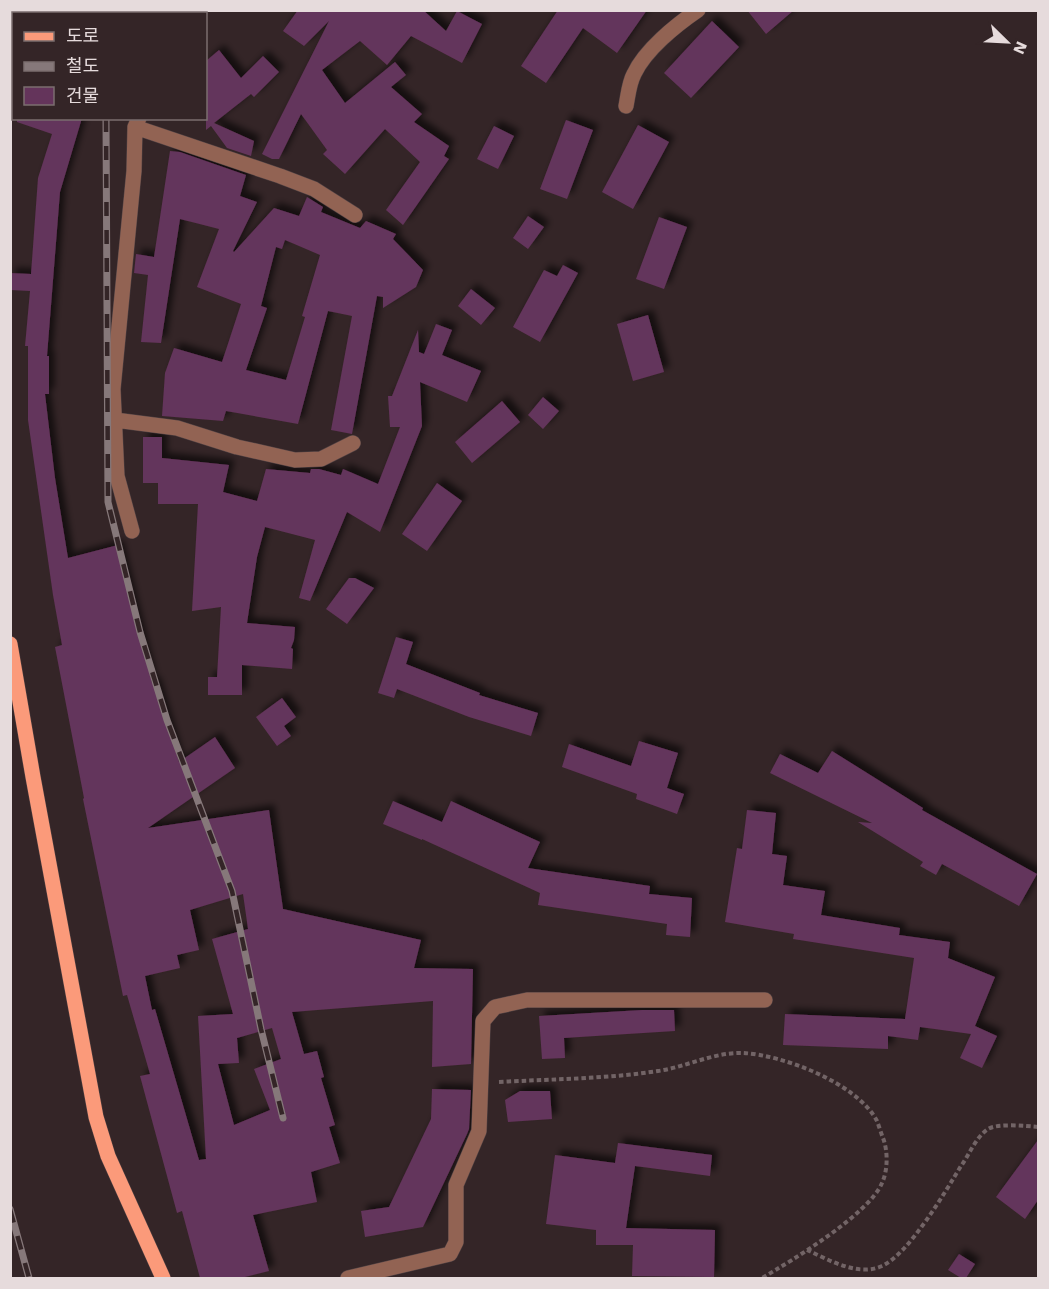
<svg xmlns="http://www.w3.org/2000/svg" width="1049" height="1289" viewBox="0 0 1049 1289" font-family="'Work Sans','Noto Sans KR',sans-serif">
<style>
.building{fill:#64345b;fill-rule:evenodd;filter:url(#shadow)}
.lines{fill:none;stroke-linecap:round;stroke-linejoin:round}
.minor-casing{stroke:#504244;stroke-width:16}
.major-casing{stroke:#504244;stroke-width:16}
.path{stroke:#726466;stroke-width:4;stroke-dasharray:4.5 3;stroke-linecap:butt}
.minor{stroke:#926353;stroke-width:15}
.major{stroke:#fb9a7a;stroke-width:15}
.rail-casing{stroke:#86787a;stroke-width:7}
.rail{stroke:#342527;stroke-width:4.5;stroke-dasharray:14;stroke-linecap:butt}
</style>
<defs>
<filter id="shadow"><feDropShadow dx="5.5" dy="-5.5" stdDeviation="3" flood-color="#0009"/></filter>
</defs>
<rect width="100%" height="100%" fill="#342527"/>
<path class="building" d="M298,10H423L446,31L457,11L482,24L462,63L411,36L387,65L360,41L322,70L345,103L395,62L406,75L391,87L422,114L414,122L449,146L444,156L449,159L403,225L386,210L420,162L385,129L345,174L323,154L327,150L301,114L279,159H272L262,154L329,21L304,46L283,31Z
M558,10H647L617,53L583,28L546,83L521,66Z
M747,10H794L766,34Z
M712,21L739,47L691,98L664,73Z
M219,50L241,78L263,56L279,72L254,97L251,94L214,123L254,141L251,156L227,148L211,126L206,130V61Z
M17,118H82L60,192L47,356H49V394H45L55,478L68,558L118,545L152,683L155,682L179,762L215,737L235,768L148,828L269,810L283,909L421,940L414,968L473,969L471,1064L432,1067L433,1001L292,1012L304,1054L317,1051L324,1077L321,1078L335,1125L329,1127L340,1163L311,1172L317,1202L253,1215L269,1271L241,1278H200L182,1211L177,1213L140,1076L150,1074L127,995L123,996L83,799L84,798L55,647L62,645L53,595L28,420V346H25L30,291L10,290V273L31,274L38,178L52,134L17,122ZM243,894L248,929L212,939L233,1014L198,1016L206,1159L199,1160L155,1009L152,1010L145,976L180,968L177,955L199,950L190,910ZM272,1028L281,1059L254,1069L270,1110L234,1125L218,1064L239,1063L237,1038Z
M566,120L593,130L567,199L540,189Z
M638,125L669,142L633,209L602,192Z
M494,126L514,136L498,169L477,159Z
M170,151L180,152L246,175L240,196L257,202L233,251L234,252L274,208L299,216L307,197L323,207L321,212L360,228L366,221L396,234L393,239L423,270L416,287L383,308V297L377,296L352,434L331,430L352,316L328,311L298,424L226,411L223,421L162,416L165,373L174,348L222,362L241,304L197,287L219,229L180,219L161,343L141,342L148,275L134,273L136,254L154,257ZM285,240L320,255L302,316L305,317L286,380L246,370L267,308L261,306L276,247L282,249Z
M528,216L544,227L528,249L513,238Z
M659,217L687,227L664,289L636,279Z
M563,265L578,273L540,342L513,327L544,270L557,276Z
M471,289L495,308L481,325L458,306Z
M648,315L664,372L633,381L617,324Z
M436,324L452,330L442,355L481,371L467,402L420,382L422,426L380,532L347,512L310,601L299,598L315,540L265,527L257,557L247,623L295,627L294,640L291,648L293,649L292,669L242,665V695H208V677H217L221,607L192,611L198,504H158V483H143V437H162V458L229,465L223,492L257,501L266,469L310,473L311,469H319L341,475L343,469L378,484L400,427H390L388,396H392L418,330L419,352L424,354Z
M543,397L559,411L543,429L528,415Z
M502,401L520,422L472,463L455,442Z
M437,483L462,501L427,551L402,534Z
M349,578H355L374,588L347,624L326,609Z
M396,637L413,642L406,664L480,693L479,695L538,713L531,736L469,717L397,689L394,698L378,693Z
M282,698L296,717L284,726L291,736L277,746L256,717Z
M639,741L678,753L667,788L684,794L677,814L636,799L637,794L562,767L569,744L631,766Z
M832,751L923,808L922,810L1037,874L1019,906L942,864L936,875L920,866L923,862L858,822L872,823L770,773L780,754L818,773Z
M393,801L442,822L451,801L540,842L528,868L650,886L649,894L692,898L690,937L666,935L667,924L538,905L540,893L422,839V840L383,824Z
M747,810L776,813L772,854L787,856L783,885L825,891L821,915L900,928L899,935L950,942L948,958L995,977L975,1026L997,1036L982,1068L960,1058L971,1034L920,1027L918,1040L888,1036V1049L783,1045L785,1014L905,1019L914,958L793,939L794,934L725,922L737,848L742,849Z
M642,1010H674L675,1031L564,1038L565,1058L542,1059L539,1016Z
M432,1089L471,1090L469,1129L467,1134L423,1227L365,1237L361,1211L389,1207L431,1119Z
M520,1091H550L552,1119L508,1122L505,1100Z
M1038,1140V1200L1025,1219L996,1197Z
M618,1143L712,1155L710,1176L635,1166L626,1228L715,1230L714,1277L632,1276L633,1245H596V1230L546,1224L555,1155L615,1163Z
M959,1254L975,1264L966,1278H961L948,1270Z"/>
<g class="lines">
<g class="minor-casing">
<path id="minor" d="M187,14L188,10
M626,106C628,96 629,83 634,74C645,50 676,25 698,10
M135,127L280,176L314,189L355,215
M115,420L177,428L237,447L295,460L321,459L353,443
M132,531L117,476L113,389L134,171L135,127L139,118
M348,1278L450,1254L456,1242V1185L479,1131L483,1021L495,1007L527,1000H765"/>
</g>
<g class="major-casing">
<path id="major" d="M10,644L33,777L96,1117L108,1156L163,1278"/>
</g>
<path class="path" d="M499,1082C553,1079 605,1079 658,1071C686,1067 714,1052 743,1053C783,1055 857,1083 877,1121C879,1126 881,1133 883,1138C888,1151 888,1170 882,1183C869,1214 793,1260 762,1278
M807,1250C829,1260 858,1277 882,1266C909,1254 945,1192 961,1166C969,1155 976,1137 988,1129C998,1123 1027,1126 1038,1127"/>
<use href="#minor" class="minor"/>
<use href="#major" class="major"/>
<g class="rail-casing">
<path id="rail" d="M101,10L102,14
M106,118L108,502L140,632L167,720L232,891L261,1029L283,1118
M10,1209L29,1278"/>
</g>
<use href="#rail" class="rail"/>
</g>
<rect width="1049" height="1289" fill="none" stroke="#e6dbdc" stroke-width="24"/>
<rect x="12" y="12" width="195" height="108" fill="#342527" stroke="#7b6e6f" stroke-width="1.5"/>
<rect x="24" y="32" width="30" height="9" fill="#fb9a7a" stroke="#7b6e6f" stroke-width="1.5"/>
<text x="66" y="42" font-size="18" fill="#e6dbdc">도로</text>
<rect x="24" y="62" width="30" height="9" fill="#86787a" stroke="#7b6e6f" stroke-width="1.5"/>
<text x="66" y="72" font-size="18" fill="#e6dbdc">철도</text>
<rect x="24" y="87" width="30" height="18" fill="#64345b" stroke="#7b6e6f" stroke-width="1.5"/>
<text x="66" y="102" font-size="18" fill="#e6dbdc">건물</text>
<g transform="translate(1007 42) rotate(114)" stroke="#342527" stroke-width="4.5" paint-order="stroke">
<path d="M0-4.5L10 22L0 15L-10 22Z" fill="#e6dbdc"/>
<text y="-9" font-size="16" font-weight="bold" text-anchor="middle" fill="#e6dbdc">N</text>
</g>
</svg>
